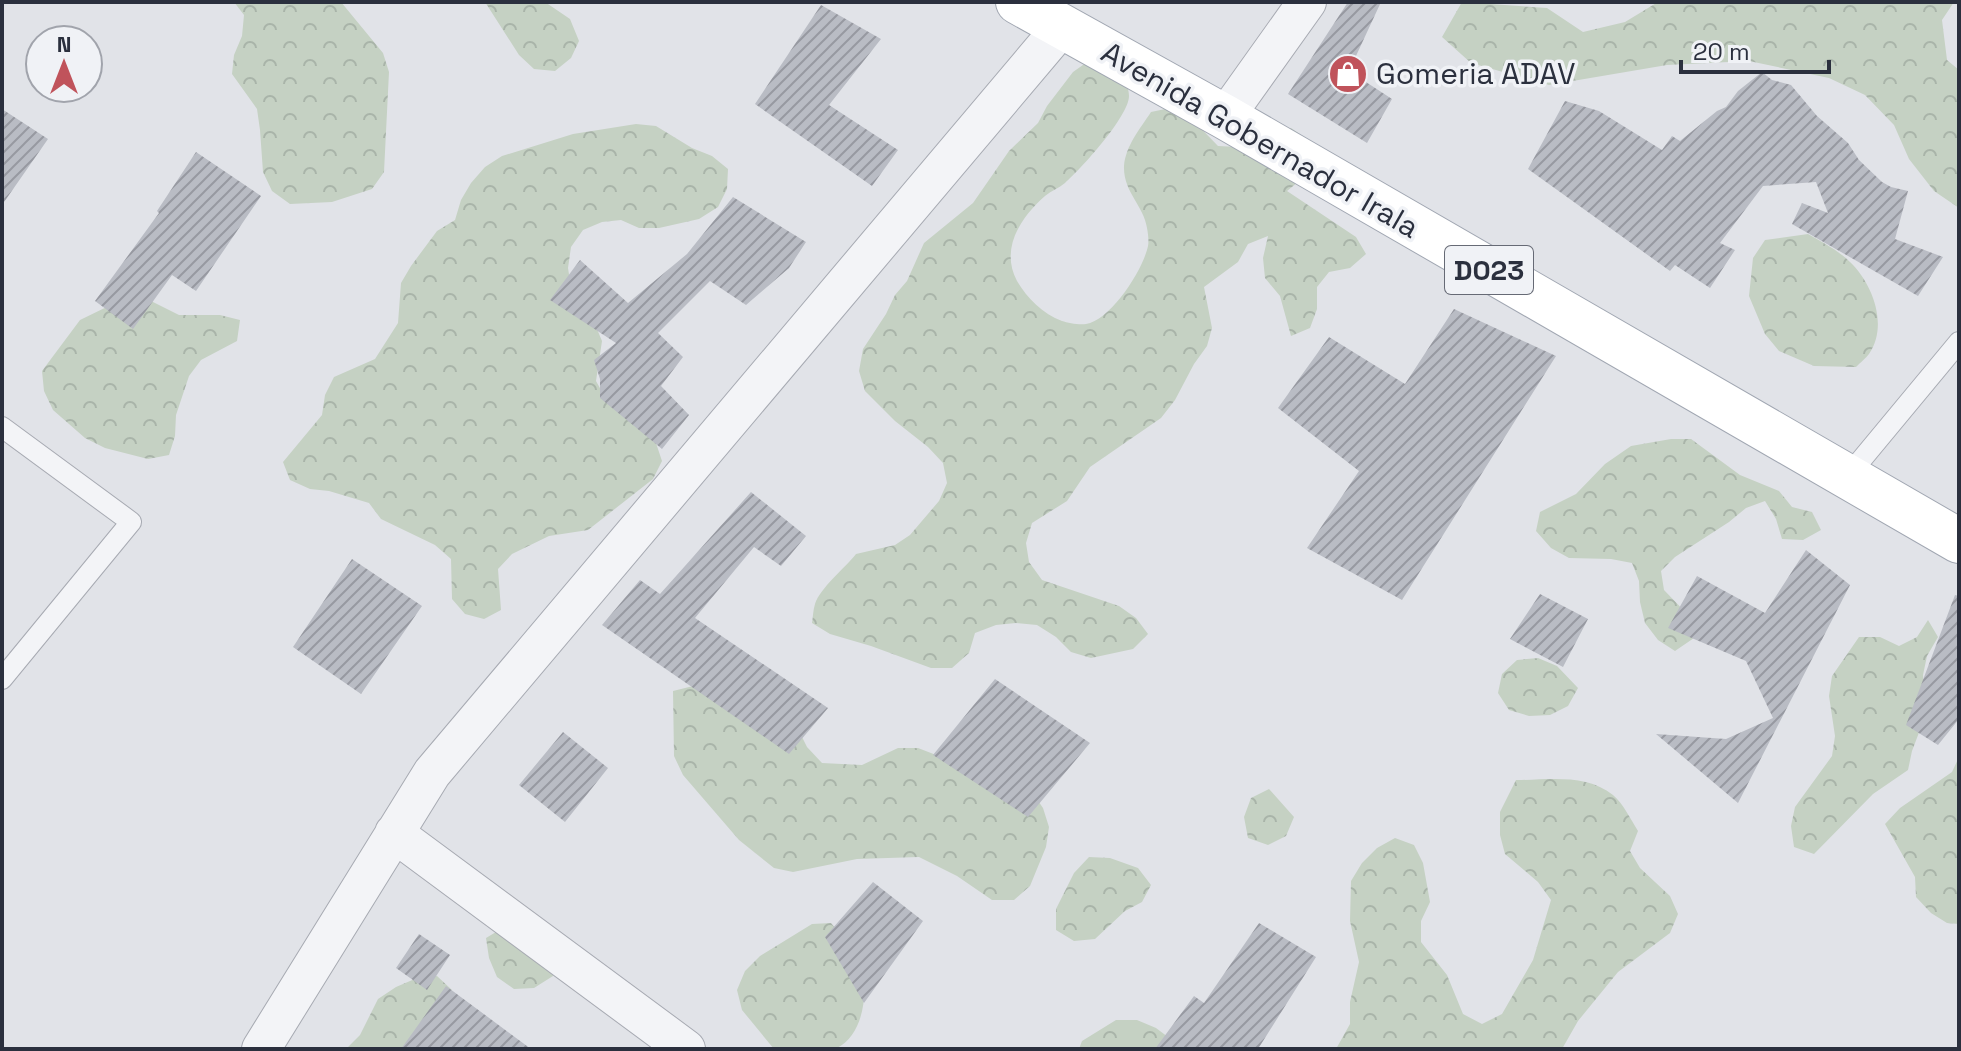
<svg xmlns="http://www.w3.org/2000/svg" width="1961" height="1051" viewBox="0 0 1961 1051" font-family="'Space Grotesk',sans-serif">
<style>
.forest{fill:url(#forest-crowns)}
.building{fill:url(#building-hatch)}
.lines{fill:none;stroke-linecap:round;stroke-linejoin:round}
.service-casing{stroke:#a7aab2;stroke-width:22}
.minor-casing{stroke:#a7aab2;stroke-width:40}
.primary-casing{stroke:#a1a7b2;stroke-width:46}
.service{stroke:#f3f4f7;stroke-width:20}
.minor{stroke:#f3f4f7;stroke-width:38}
.primary{stroke:#fff;stroke-width:44}
.labels{text-anchor:middle;stroke-width:7;stroke-linejoin:round;paint-order:stroke}
.shield{fill:#f0f2f6;stroke:#666a75;stroke-width:2}
.shield-label{font-size:28px;font-weight:bold;fill:#2b303e}
.poi-label{font-size:30px;fill:#2b303e;stroke:#f0f2f6;text-anchor:start}
.street-label{font-size:30px;fill:#2b303e;stroke:#f0f2f6}
</style>
<defs>
<pattern id="forest-crowns" width="20" height="18" patternUnits="userSpaceOnUse" patternTransform="scale(2)"><rect width="20" height="18" fill="#c5d1c3"/><path d="M2 6a3 3 0 1 1 6 0M12 15a3 3 0 1 1 6 0" fill="none" stroke="#a9b4a9"/></pattern>
<pattern id="building-hatch" width="6" height="6" patternUnits="userSpaceOnUse" patternTransform="scale(2)"><rect width="6" height="6" fill="#b9bcc4"/><path d="M-1 1l2-2M0 6l6-6M5 7l2-2" fill="none" stroke="#9799a1"/></pattern>
</defs>
<rect width="100%" height="100%" fill="#e1e3e8"/>
<path class="forest" d="M234,2H341L383,53L389,72L384,172L372,189L332,202L290,204L272,191L263,172L260,130L257,109L232,74L234,55L242,36L244,15Z
M485,2H545L570,19L579,41L571,58L555,71L534,69L519,55Z
M1462,2L1547,8L1583,32L1625,22L1658,2H1954L1942,20L1947,60L1959,70V208L1934,191L1909,159L1894,125L1865,95L1829,78L1749,61L1667,65L1549,85L1471,63L1442,37Z
M1090,60L1125,78C1126,83 1129,90 1129,96C1129,116 1081,169 1065,183C1059,188 1051,191 1045,196C1020,218 1000,249 1017,281C1027,298 1043,314 1062,321C1068,323 1079,325 1086,324C1111,320 1143,270 1148,246C1149,241 1148,233 1147,228C1144,206 1123,192 1124,166C1126,145 1140,129 1151,112L1170,108L1189,116L1218,146L1238,147L1253,136L1291,128L1307,139L1303,178L1287,191L1356,237L1366,254L1350,268L1329,272L1317,287V309L1310,328L1291,336L1280,296L1265,278L1263,258L1268,236L1248,244L1238,262L1204,287L1212,328L1207,346L1194,364L1175,400L1161,418L1090,467L1067,501L1032,523L1026,543L1029,562L1042,580L1119,606L1136,618L1148,634L1133,649L1091,658L1071,652L1056,637L1037,625L1016,623L996,625L975,633L969,653L952,668H931L871,646L830,634L812,623C813,617 813,610 815,604C820,588 845,568 856,554L895,545L910,535L939,501L947,483L943,463L928,447L895,421L865,391L859,371L863,349L886,314L895,295L907,281L924,243L973,203L1009,151L1038,123L1047,106L1073,72Z
M636,124L656,126L692,148L712,156L728,169L727,189L718,207L699,219L659,228H639L621,220L602,222L583,230L571,247L568,268L571,287L594,322L602,341L596,381L606,399L655,440L662,461L653,479L588,530L549,536L512,554L498,569L501,610L484,619L465,614L452,599L451,559L435,545L381,519L369,503L329,491L310,489L290,480L283,462L322,415L325,395L334,377L375,359L398,323L401,283L411,266L437,231L455,220L461,200L471,183L485,167L502,156L573,134Z
M1808,234C1822,242 1838,250 1850,262C1872,283 1889,325 1869,354C1866,358 1860,363 1856,367L1814,366L1779,351L1765,334L1749,296L1753,258L1765,240Z
M141,296L179,315H220L240,320L237,341L201,360L189,376L176,415L175,436L169,455L148,459L105,448L85,438L53,410L44,391L42,371L80,320L121,300Z
M1671,439H1691L1740,475L1779,491L1792,507L1812,512L1821,530L1803,540L1782,539L1776,519L1765,501L1746,508L1729,522L1675,557L1661,571L1664,590L1691,618L1694,638L1675,651L1658,640L1645,623L1640,602L1639,581L1632,563L1611,559L1569,558L1551,548L1536,531L1540,512L1576,494L1605,464L1631,446Z
M1928,620L1938,637L1927,656L1923,675L1926,714L1912,751L1908,770L1873,794L1814,854L1794,847L1791,826L1795,807L1832,756L1835,736L1829,696L1832,676L1859,637H1880L1899,646L1917,637Z
M1538,658L1557,666L1578,688L1568,706L1550,715L1529,716L1509,710L1498,693L1502,674L1517,660Z
M713,681L798,729L807,747L822,763L862,765L898,748H918L1032,792L1043,808L1049,827L1046,847L1030,886L1014,900H992L957,876L919,857L857,859L793,872L774,868L739,840L683,775L674,756L673,691Z
M1959,757V924L1947,923L1931,913L1916,897L1915,877L1885,824L1900,808L1952,772Z
M1516,780C1548,780 1586,773 1613,795C1623,803 1631,820 1638,831L1630,851L1640,868L1670,896L1678,914L1670,933L1618,972L1578,1021L1562,1049H1336L1350,1024V1002L1359,962L1350,921L1351,881L1362,863L1377,848L1395,838L1414,845L1423,863L1430,902L1421,921V942L1447,975L1463,1014L1482,1024L1502,1014L1533,960L1551,900L1538,882L1505,854L1500,835V812Z
M1269,789L1294,817L1286,836L1268,845L1248,838L1244,817L1251,798Z
M1089,857L1110,858L1138,868L1151,885L1142,902L1125,911L1095,939L1074,941L1056,930V909L1074,873Z
M831,923C840,934 852,945 858,958C870,983 866,1034 837,1048C828,1051 787,1049 774,1049L742,1010L737,990L745,971L760,956L812,924Z
M501,929L552,956L553,976L534,988L514,989L497,977L489,958L486,938Z
M437,976L452,990V1010L442,1049H346L360,1035L378,999L396,987L417,978Z
M1116,1020H1137L1156,1028L1184,1049H1079L1082,1041Z"/>
<path class="building" d="M1348,2H1381L1349,71L1392,99L1367,143L1288,94Z
M821,5L881,39L829,105L898,150L872,186L755,104Z
M1762,72L1772,80L1791,85L1817,116L1848,143L1859,160L1882,182L1891,187L1908,191L1895,239L1943,257L1918,296L1792,224L1802,203L1828,213L1816,182L1763,186L1720,243L1735,250L1710,288L1675,265L1670,271L1528,169L1565,101L1599,111L1662,150L1672,136L1680,141L1717,111L1726,107L1738,91Z
M2,109L48,139L2,205Z
M196,152L261,196L196,291L172,275L133,329L95,301L159,213L157,211Z
M733,197L806,242L789,268L746,305L710,281L658,333L683,357L661,386L689,415L662,449L600,398V379L594,360L616,343L550,300L580,260L628,303L687,254Z
M1454,309L1556,356L1402,600L1307,548L1359,471L1278,408L1329,337L1405,384Z
M751,492L806,536L781,566L754,547L695,618L828,708L789,754L602,625L640,580L660,594Z
M1806,550L1850,585L1738,803L1656,734L1726,739L1773,718L1746,661L1668,628L1697,576L1765,613Z
M352,559L422,606L361,694L293,647Z
M1540,594L1588,619L1563,667L1510,639Z
M1955,595L1959,596V719L1938,745L1906,725Z
M995,679L1090,743L1028,817L933,755Z
M563,732L608,768L565,822L519,785Z
M873,882L923,921L864,1003L825,937Z
M1259,923L1316,957L1258,1049H1155L1194,996L1204,1003Z
M419,934L450,955L427,990L396,968Z
M446,986L531,1049H401Z"/>
<g class="lines">
<g class="service-casing">
<path id="service" d="M2,427L131,522L2,679
M1847,477L1959,342"/>
</g>
<g class="minor-casing">
<path id="minor" d="M1225,117L1307,2
M394,833L686,1049
M261,1049L432,773L1061,28"/>
</g>
<g class="primary-casing">
<path id="primary" d="M1018,2L1225,117L1959,541"/>
</g>
<use href="#service" class="service"/>
<use href="#minor" class="minor"/>
<use href="#primary" class="primary"/>
</g>
<defs>
<g id="shop-disc" transform="scale(2)"><circle r="9.5" fill="#c0535b" stroke="#f0f2f6"/><path d="M-5-2.5h2.3a2.7 3.5 0 0 1 5.4 0H5L5.5 6h-11ZM-1.5-2.5h3a1.5 2.3 0 0 0-3 0Z" fill="#fff"/></g>
</defs>
<g fill-rule="evenodd">
<use href="#shop-disc" x="1348" y="74"/>
</g>
<g class="labels">
<rect class="shield" x="1445" y="246" width="88" height="48" rx="6"/>
<g class="shield-label">
<text x="1489" y="280">D023</text>
</g>
<g class="poi-label">
<text x="1376" y="84">Gomeria ADAV</text>
</g>
<g class="street-label">
<text transform="translate(1260 140) rotate(30)" y="10">Avenida Gobernador Irala</text>
</g>
</g>
<rect width="1961" height="1051" fill="none" stroke="#2b303e" stroke-width="8"/>
<g transform="translate(64 64)"><circle r="38" fill="#f0f2f6" stroke="#a1a4ac" stroke-width="2"/>
<path d="M0-6L14 30L0 20L-14 30Z" fill="#c0535b"/>
<text y="-12" font-size="22" font-weight="bold" text-anchor="middle" fill="#2b303e">N</text>
</g>
<path d="M1681 60v12h148v-12" fill="none" stroke="#2b303e" stroke-width="4"/>
<text x="1693" y="60" font-size="24" fill="#2b303e" stroke="#f0f2f6" stroke-width="6" paint-order="stroke">20 m</text>
</svg>
